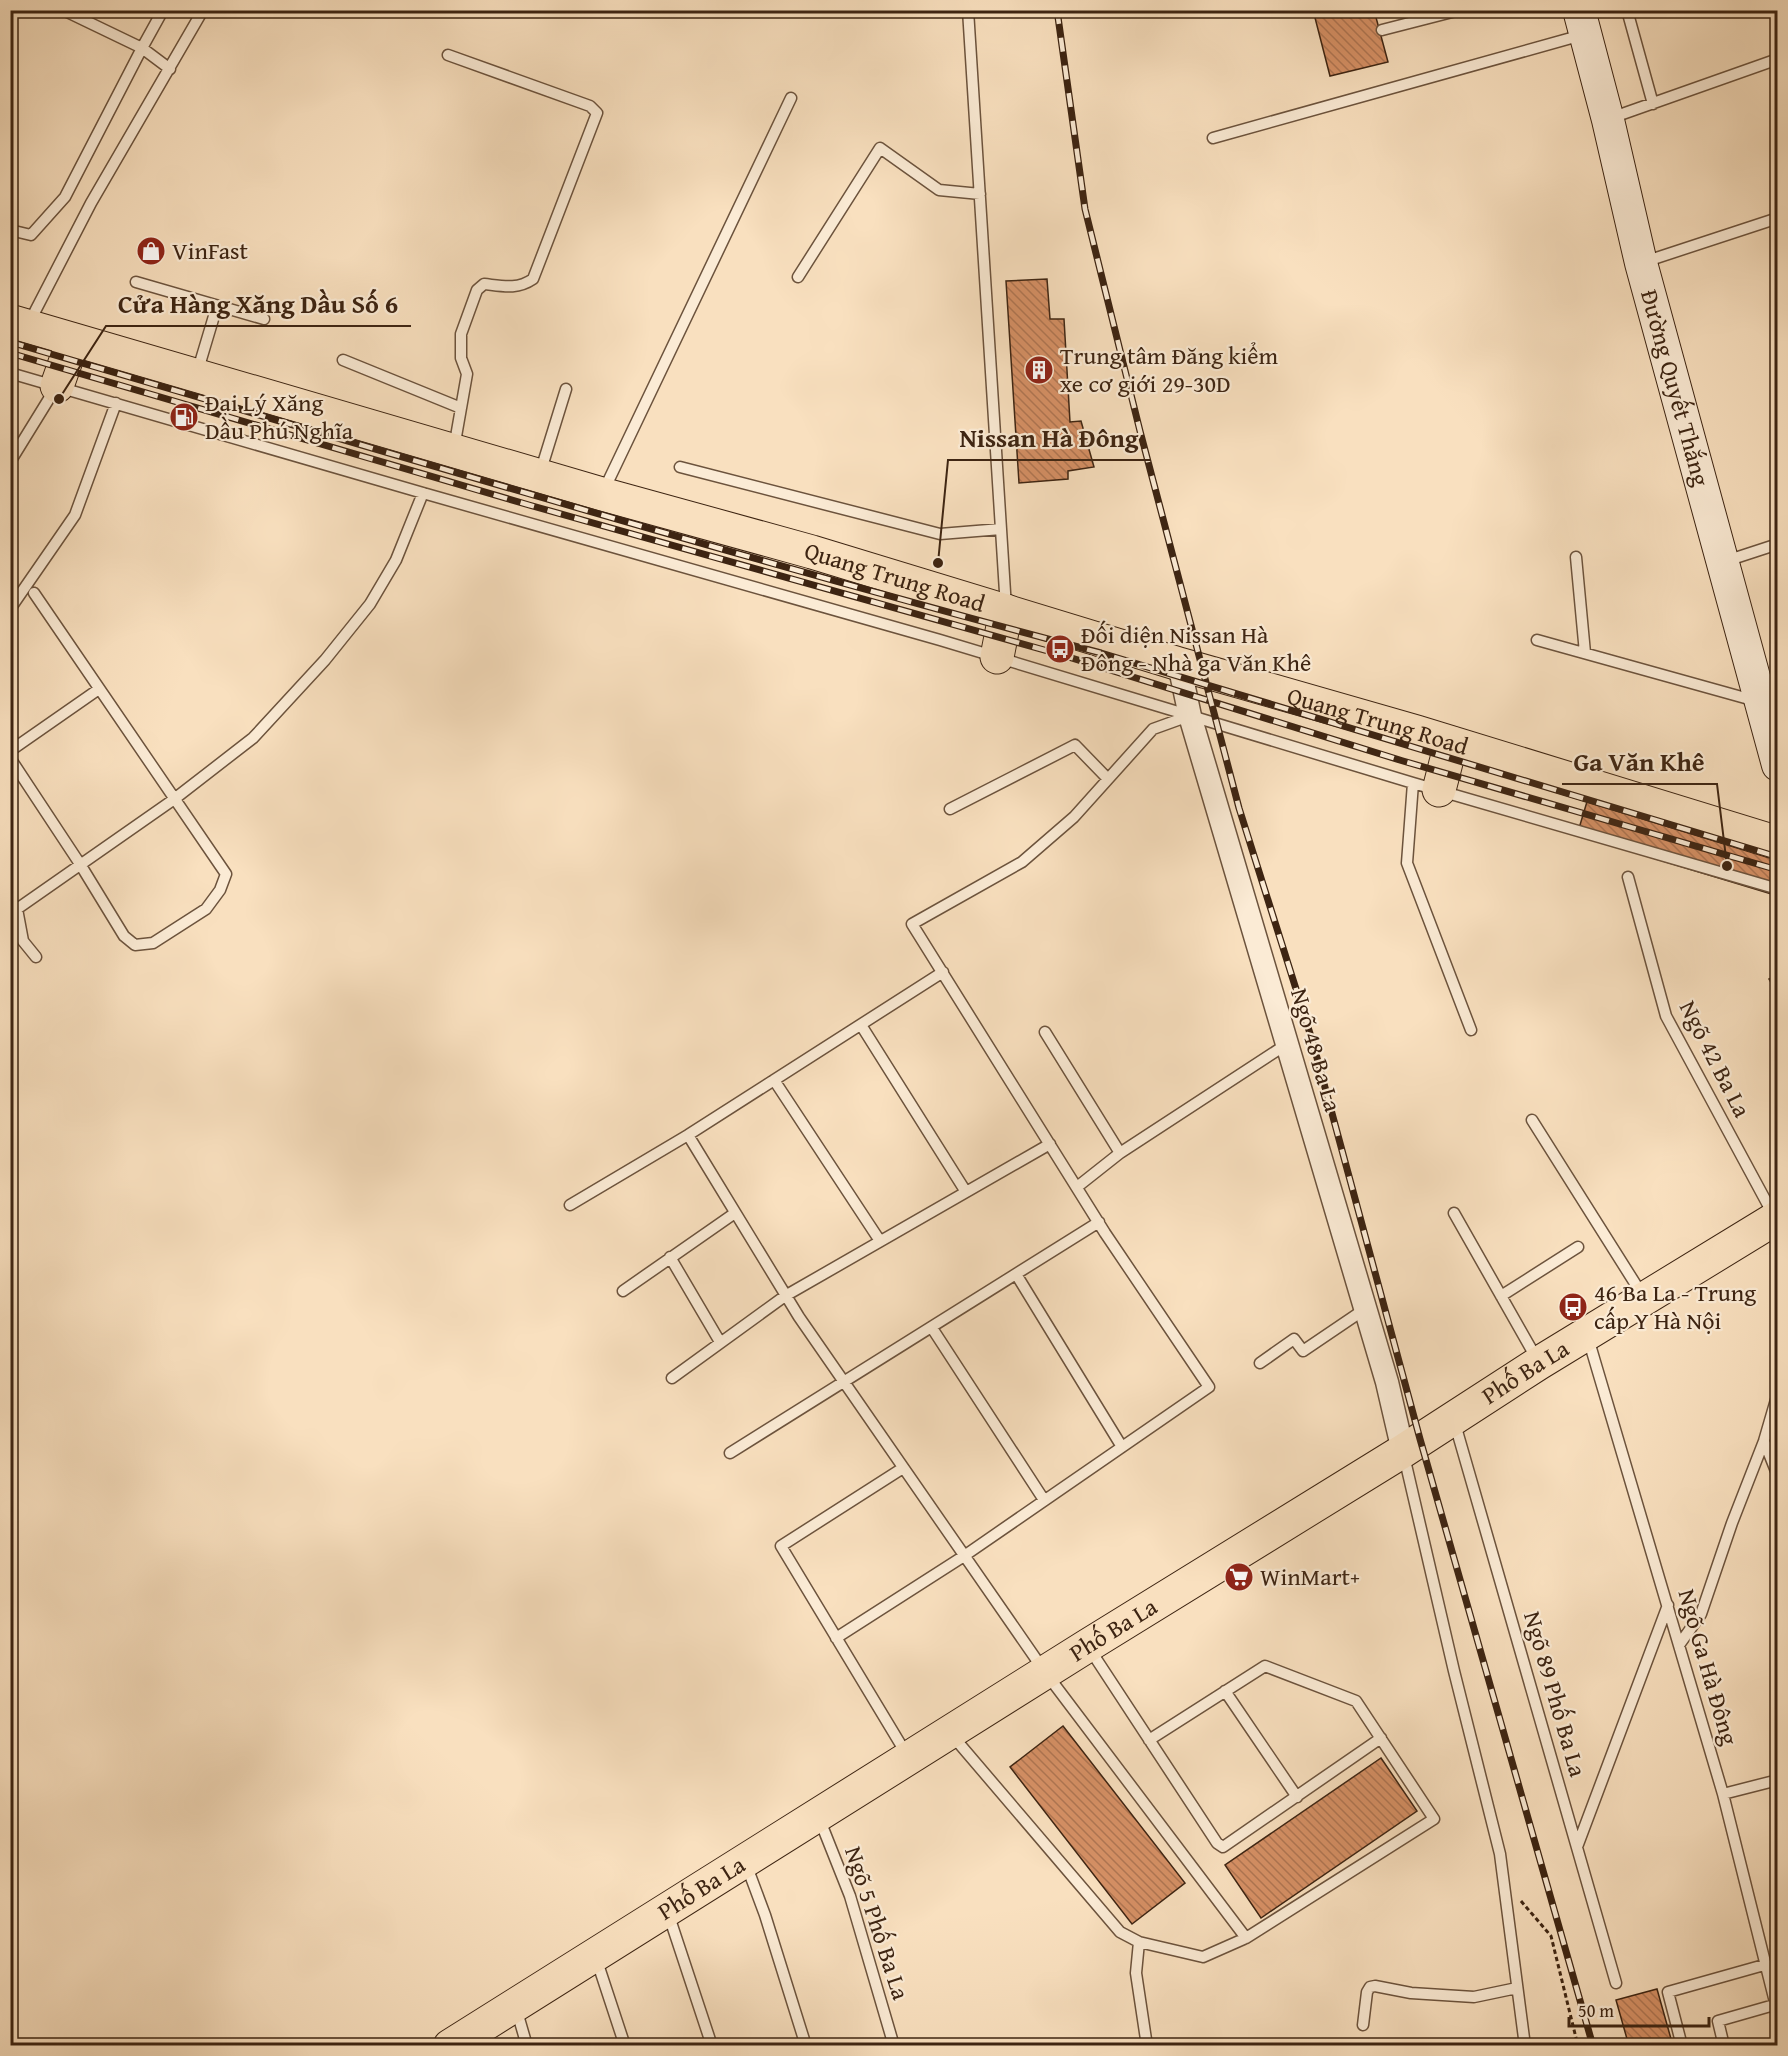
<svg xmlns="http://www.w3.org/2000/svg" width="1788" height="2056" viewBox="0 0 1788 2056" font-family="'Gentium Book Plus',serif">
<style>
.building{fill:url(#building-back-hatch);stroke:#3d2412;stroke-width:1.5}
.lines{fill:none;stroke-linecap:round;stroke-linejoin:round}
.lane-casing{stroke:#6c533d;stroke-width:13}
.street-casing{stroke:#6c533d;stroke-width:25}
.secondary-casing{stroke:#3d2412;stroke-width:34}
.highway-casing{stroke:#3d2412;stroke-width:35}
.path{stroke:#3d2412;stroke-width:3;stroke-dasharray:4.5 3;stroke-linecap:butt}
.lane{stroke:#fbebd5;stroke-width:10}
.street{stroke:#fbebd5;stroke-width:22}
.secondary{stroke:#fbebd5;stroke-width:32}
.highway{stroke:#f9e0bf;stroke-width:33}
.rail-casing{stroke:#3d2412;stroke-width:7}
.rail{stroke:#fbebd5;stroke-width:4.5;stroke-dasharray:14;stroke-linecap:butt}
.labels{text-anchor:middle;stroke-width:4.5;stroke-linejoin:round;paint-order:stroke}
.poi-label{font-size:24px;fill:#3d2412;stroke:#fbebd5;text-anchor:start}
.street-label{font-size:24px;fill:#3d2412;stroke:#fbebd5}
.leader{fill:none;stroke:#3d2412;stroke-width:2}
.callout-dot{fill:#3d2412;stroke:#fbebd5;stroke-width:2}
.callout-label{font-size:26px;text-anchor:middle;font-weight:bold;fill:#3d2412;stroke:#fbebd5;stroke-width:4.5;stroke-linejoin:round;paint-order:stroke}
</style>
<defs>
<pattern id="building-back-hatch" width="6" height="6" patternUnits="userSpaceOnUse" patternTransform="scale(1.5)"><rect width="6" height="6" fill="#d79166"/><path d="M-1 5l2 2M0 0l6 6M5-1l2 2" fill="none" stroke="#b07653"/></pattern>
</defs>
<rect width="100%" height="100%" fill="#f9e0bf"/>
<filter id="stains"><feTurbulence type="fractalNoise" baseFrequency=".00333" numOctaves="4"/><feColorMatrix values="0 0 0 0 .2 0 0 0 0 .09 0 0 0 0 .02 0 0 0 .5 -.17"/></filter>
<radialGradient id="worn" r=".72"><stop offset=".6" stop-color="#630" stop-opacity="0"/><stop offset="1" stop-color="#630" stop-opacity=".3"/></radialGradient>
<path class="building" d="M1313,10H1374L1388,62L1330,76Z
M1047,279L1050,319H1064L1070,422L1081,421L1094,467L1068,471V479L1019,483L1006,281Z
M1595,775L1778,831V896L1577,835Z
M1778,974V995L1769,979Z
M1063,1726L1185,1883L1132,1924L1010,1767Z
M1381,1758L1417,1811L1261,1918L1225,1865Z
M1657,1989L1673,2046H1629L1616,2000Z"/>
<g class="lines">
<g class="lane-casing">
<path id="lane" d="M63,10L142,48L170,69
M968,10L1006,608
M1627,10L1653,104
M1382,30L1460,10
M448,55L590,106L597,113L533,279C517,290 502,286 484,284L477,290L461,334V358L467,374L454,448
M1611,118L1778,59
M1213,138L1582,35
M10,230L31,235L65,197L142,48L163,10
M1644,262L1778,218
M798,277L880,148L939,190L980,194
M136,282L264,319
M29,323L91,203L203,10
M343,360L461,408
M10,373L423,493L940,640L1413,783L1778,889
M197,373L217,306
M10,462L55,389
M680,467L940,534L1001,529
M540,473L566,389
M604,490L791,98
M1576,557L1585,653
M1726,561L1778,544
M10,609L75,515L116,403
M1537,640L1756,701
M10,751L99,689
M10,758L80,864L124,936L135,945L153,943L206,909L220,890L226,874L34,593
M1413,783L1407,863L1471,1030
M950,809L1075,745L1108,779
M1628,877L1666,1016L1774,1216
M36,957L23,941L17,909L173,800L253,738L325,660L370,604L396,560L423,493
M861,1025L966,1192
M1045,1032L1120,1153L1077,1187
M774,1080L880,1241
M1532,1120L1643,1296
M688,1135L799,1317L1045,1672L1246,1938
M1120,1153L1287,1044
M570,1205L688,1135L943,972
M1454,1213L1538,1361
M670,1257L720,1342
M1016,1274L1122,1447
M623,1291L735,1213
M1501,1296L1578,1247
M932,1328L1044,1500
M1588,1338L1723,1794L1778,2014
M1260,1363L1294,1339L1303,1351L1365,1309
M672,1378L785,1296L1050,1144
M1455,1424L1616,1983
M1764,1441L1778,1476
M730,1453L1099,1222
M1404,1456L1454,1671L1500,1854L1525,2046
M903,1468L781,1546L907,1755
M836,1638L964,1556L1209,1387L1105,1233L912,924L1022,862L1074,817L1153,729L1189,716
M1679,1645L1701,1614L1732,1523L1764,1441L1778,1393
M1089,1648L1217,1843L1223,1847L1381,1738
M1225,1691L1297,1797
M951,1734L1120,1932L1139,1942L1203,1957L1246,1938L1434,1819L1356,1701L1265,1666L1149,1740
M1723,1794L1778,1780
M819,1818L850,1896L894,2046
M1577,1847L1668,1605
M746,1864L765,1915L806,2046
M668,1913L712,2046
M1139,1942L1136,1973L1147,2046
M596,1958L625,2046
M516,2008L527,2046
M1363,2025L1367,1992L1370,1987L1375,1986L1411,1993L1474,1997L1517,1988
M1682,2046L1668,1992L1764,1965
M1724,2046L1718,2021L1774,2005"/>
</g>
<g class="street-casing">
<path id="street" d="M1179,664L1190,716L1387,1382L1403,1451"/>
</g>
<g class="secondary-casing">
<g id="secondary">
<path id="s1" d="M1579,10L1608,120L1641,263L1778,765"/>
</g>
</g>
<g class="highway-casing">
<g id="highway">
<path id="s2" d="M10,321L602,494L812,552L1179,664L1417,732L1778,843"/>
<path d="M57,386L73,340"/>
<path d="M997,657L1006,611"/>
<path d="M1439,790L1451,743"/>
<path id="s3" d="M450,2046L1087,1646L1403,1451L1539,1363L1778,1217"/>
</g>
</g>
<path class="path" d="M1521,1901L1551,1936L1578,2046"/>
<use href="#lane" class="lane"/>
<use href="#street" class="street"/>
<use href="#secondary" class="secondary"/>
<use href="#highway" class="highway"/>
<g class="rail-casing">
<path id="rail" d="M1057,10L1085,209L1140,431L1239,808L1313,1043L1420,1439L1593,2046
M10,342C373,448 736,557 1101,653L1778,857
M10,353L529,505L1062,655L1403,761L1778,870"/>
</g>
<use href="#rail" class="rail"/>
</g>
<defs>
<g id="shop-disc" transform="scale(1.5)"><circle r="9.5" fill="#8f2418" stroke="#fbebd5"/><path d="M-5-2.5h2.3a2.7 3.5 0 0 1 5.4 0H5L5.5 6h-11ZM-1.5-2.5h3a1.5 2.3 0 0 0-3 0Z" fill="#fff"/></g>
<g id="building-disc" transform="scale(1.5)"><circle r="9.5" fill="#8f2418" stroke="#fbebd5"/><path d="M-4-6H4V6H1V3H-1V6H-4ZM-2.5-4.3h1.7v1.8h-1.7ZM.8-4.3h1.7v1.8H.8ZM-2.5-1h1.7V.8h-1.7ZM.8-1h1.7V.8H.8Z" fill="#fff"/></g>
<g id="fuel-disc" transform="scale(1.5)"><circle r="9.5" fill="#8f2418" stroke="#fbebd5"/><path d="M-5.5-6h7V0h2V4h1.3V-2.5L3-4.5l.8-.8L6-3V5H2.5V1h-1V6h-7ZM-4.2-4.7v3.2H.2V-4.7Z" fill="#fff"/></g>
<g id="bus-disc" transform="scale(1.5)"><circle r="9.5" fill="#8f2418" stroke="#fbebd5"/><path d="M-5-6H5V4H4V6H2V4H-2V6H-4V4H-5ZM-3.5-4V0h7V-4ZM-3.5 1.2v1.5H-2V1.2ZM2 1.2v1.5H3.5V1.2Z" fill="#fff"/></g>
<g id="supermarket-disc" transform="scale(1.5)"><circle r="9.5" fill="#8f2418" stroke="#fbebd5"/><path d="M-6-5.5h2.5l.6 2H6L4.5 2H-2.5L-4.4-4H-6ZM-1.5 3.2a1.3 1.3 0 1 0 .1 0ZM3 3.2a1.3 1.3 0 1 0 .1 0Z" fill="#fff"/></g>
</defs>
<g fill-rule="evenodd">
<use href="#shop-disc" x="151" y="251"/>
<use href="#building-disc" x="1039" y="370"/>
<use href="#fuel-disc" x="184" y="417"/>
<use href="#bus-disc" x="1060" y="649"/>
<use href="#bus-disc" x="1573" y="1307"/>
<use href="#supermarket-disc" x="1239" y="1577"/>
</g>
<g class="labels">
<g class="poi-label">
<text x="172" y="259">VinFast</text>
<text x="1060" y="364">Trung tâm Đăng kiểm<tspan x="1060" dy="28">xe cơ giới 29-30D</tspan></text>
<text x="205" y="411">Đại Lý Xăng<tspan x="205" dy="28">Dầu Phú Nghĩa</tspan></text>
<text x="1081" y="643">Đối diện Nissan Hà<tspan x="1081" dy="28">Đông - Nhà ga Văn Khê</tspan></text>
<text x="1594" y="1301">46 Ba La - Trung<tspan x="1594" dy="28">cấp Y Hà Nội</tspan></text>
<text x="1260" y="1585">WinMart+</text>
</g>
<g class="street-label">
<text dy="8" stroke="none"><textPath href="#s1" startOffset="390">Đường Quyết Thắng</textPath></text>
<text dy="8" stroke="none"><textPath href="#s2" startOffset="921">Quang Trung Road</textPath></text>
<text dy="8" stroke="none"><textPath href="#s2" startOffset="1425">Quang Trung Road</textPath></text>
<text transform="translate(1316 1050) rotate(74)" y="8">Ngõ 48 Ba La</text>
<text transform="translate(1715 1059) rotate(63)" y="8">Ngõ 42 Ba La</text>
<text dy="8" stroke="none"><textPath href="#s3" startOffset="1269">Phố Ba La</textPath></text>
<text dy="8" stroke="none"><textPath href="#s3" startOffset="783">Phố Ba La</textPath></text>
<text transform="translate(1708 1667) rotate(74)" y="8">Ngõ Ga Hà Đông</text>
<text transform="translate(1555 1694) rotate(74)" y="8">Ngõ 89 Phố Ba La</text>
<text dy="8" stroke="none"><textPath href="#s3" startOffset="297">Phố Ba La</textPath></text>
<text transform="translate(877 1923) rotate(72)" y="8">Ngõ 5 Phố Ba La</text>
</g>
</g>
<path class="leader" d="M59 399L106 326H411M938 563L948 460H1151M1727 866L1717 784H1562"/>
<g class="callout-dot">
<circle cx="59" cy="399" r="6"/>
<circle cx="938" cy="563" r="6"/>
<circle cx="1727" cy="866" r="6"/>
</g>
<g class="callout-label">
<text x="258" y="313">Cửa Hàng Xăng Dầu Số 6</text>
<text x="1049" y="447">Nissan Hà Đông</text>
<text x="1639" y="771">Ga Văn Khê</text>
</g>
<rect width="1788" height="2056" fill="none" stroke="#f9e0bf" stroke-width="36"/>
<rect x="12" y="12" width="1764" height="2032" fill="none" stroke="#3d2412" stroke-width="3"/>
<rect x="18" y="18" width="1752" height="2020" fill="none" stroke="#3d2412" stroke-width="1.5"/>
<path d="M1569 2017v9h140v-9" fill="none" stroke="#3d2412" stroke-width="3"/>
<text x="1578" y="2017" font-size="18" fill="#3d2412" stroke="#fbebd5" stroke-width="4.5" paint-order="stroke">50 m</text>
<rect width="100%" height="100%" filter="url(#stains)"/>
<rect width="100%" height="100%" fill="url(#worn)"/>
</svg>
